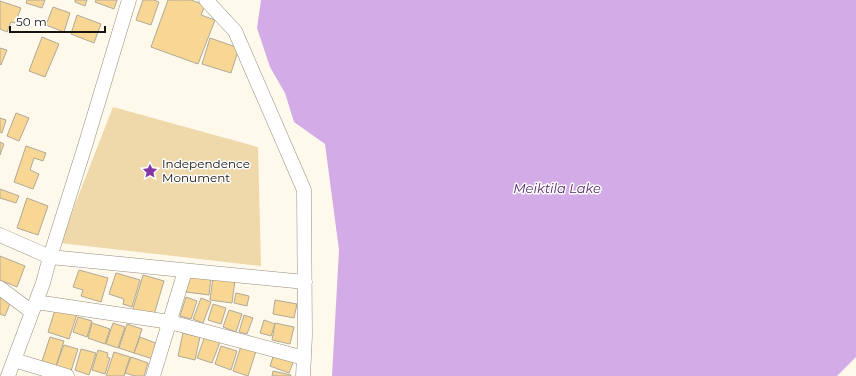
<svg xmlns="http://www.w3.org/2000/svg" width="856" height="376" viewBox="0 0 856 376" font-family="Montserrat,sans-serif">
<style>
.green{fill:#efd8a9}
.water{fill:#d2abe7}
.building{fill:#f7d793;stroke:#b0a99a}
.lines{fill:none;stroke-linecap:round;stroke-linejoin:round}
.street-casing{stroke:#958e80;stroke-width:15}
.street{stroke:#fff;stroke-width:14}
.labels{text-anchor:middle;stroke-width:3;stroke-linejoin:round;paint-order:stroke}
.poi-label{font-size:12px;fill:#16140f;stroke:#fff;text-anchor:start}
.water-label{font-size:13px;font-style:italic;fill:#54246a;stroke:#fff}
</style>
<rect width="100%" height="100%" fill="#fff9ec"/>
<path class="green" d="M113,107L258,147L261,266L60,243Z"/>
<path class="water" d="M261,0H856V357L837,376H332L339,250L325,144L294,122L285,93L270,67L257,28Z"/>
<path class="building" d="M27,0H45L42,8L26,3Z
M75,0H87L85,6L75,2Z
M96,0H117L114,9L95,2Z
M143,0H154L159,2L151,25L136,20Z
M168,0H191L205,5L201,15L215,20L198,64L151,47Z
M0,1L21,8L15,23L11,22L7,32L0,29Z
M53,7L70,13L64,32L46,25Z
M77,15L101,24L94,43L71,34Z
M42,37L59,44L45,77L29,71Z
M210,38L239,48L231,73L202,64Z
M0,48L7,50L1,65L0,64Z
M16,113L29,118L19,141L7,136Z
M0,118L6,120L2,133L0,132Z
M0,142L4,144L0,155Z
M26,146L46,153L43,161L34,158L30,170L39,174L33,189L14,182Z
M0,189L19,196L16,203L0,198Z
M27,198L48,206L38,235L17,228Z
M0,256L25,266L17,287L0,280Z
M79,270L108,278L101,302L81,296L83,290L73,287Z
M116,273L140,280L132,307L123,304L124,299L109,294Z
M188,274L211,277L209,295L186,292Z
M143,275L164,281L153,318L132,312Z
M213,277L235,280L232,303L210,300Z
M236,293L249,296L247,306L234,303Z
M0,297L11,301L5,316L0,314Z
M186,297L197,301L191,319L180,316Z
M201,298L211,302L203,323L193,319Z
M275,300L297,304L294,318L273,314Z
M213,304L226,308L221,324L208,320Z
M56,307L77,314L69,339L48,332Z
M229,310L242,314L236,332L223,327Z
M244,315L253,318L247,334L239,332Z
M78,317L92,321L87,337L73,332Z
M264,320L275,324L271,336L260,333Z
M92,323L110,329L105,344L88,338Z
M113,323L125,327L118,348L106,344Z
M275,323L294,327L290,344L272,340Z
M127,324L142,329L134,353L119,348Z
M183,333L200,337L195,360L178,356Z
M205,336L220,342L212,363L197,358Z
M50,337L64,341L56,366L42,361Z
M140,337L158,344L153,359L134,353Z
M64,345L78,349L71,371L56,366Z
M221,346L237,351L231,370L215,364Z
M241,346L256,351L248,376L233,371Z
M81,349L96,353L89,375L75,370Z
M98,350L108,353L107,357L110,358L105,374L92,370Z
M114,352L130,357L124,376H106Z
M274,354L294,360L289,373L270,366Z
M131,357L148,363L144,376H135L125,373Z
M273,371L291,375V376H272Z"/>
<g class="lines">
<g class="street-casing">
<path id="street" d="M206,0L235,31L304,190L305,336L303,376
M0,235L50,257L305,282
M0,288L32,312
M36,302L170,322L304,358
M14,360L67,376
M8,376L43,283L50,257L85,146L129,0
M153,376L185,271"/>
</g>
<use href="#street" class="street"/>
</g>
<defs>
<g id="sight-bare" transform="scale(1.2)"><path d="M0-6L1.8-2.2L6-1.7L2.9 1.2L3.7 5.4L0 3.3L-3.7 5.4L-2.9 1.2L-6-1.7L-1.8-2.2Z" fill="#8436a6" stroke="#fff" stroke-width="2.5" paint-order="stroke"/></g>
</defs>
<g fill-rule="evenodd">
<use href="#sight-bare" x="150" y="171"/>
</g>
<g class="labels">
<g class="poi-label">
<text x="162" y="168">Independence<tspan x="162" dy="14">Monument</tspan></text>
</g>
<g class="water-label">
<text x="557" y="193">Meiktila Lake</text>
</g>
</g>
<path d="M10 26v6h95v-6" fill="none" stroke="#16140f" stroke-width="2"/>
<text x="16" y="26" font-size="12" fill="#16140f" stroke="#ffffff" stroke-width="3" paint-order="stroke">50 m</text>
</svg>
